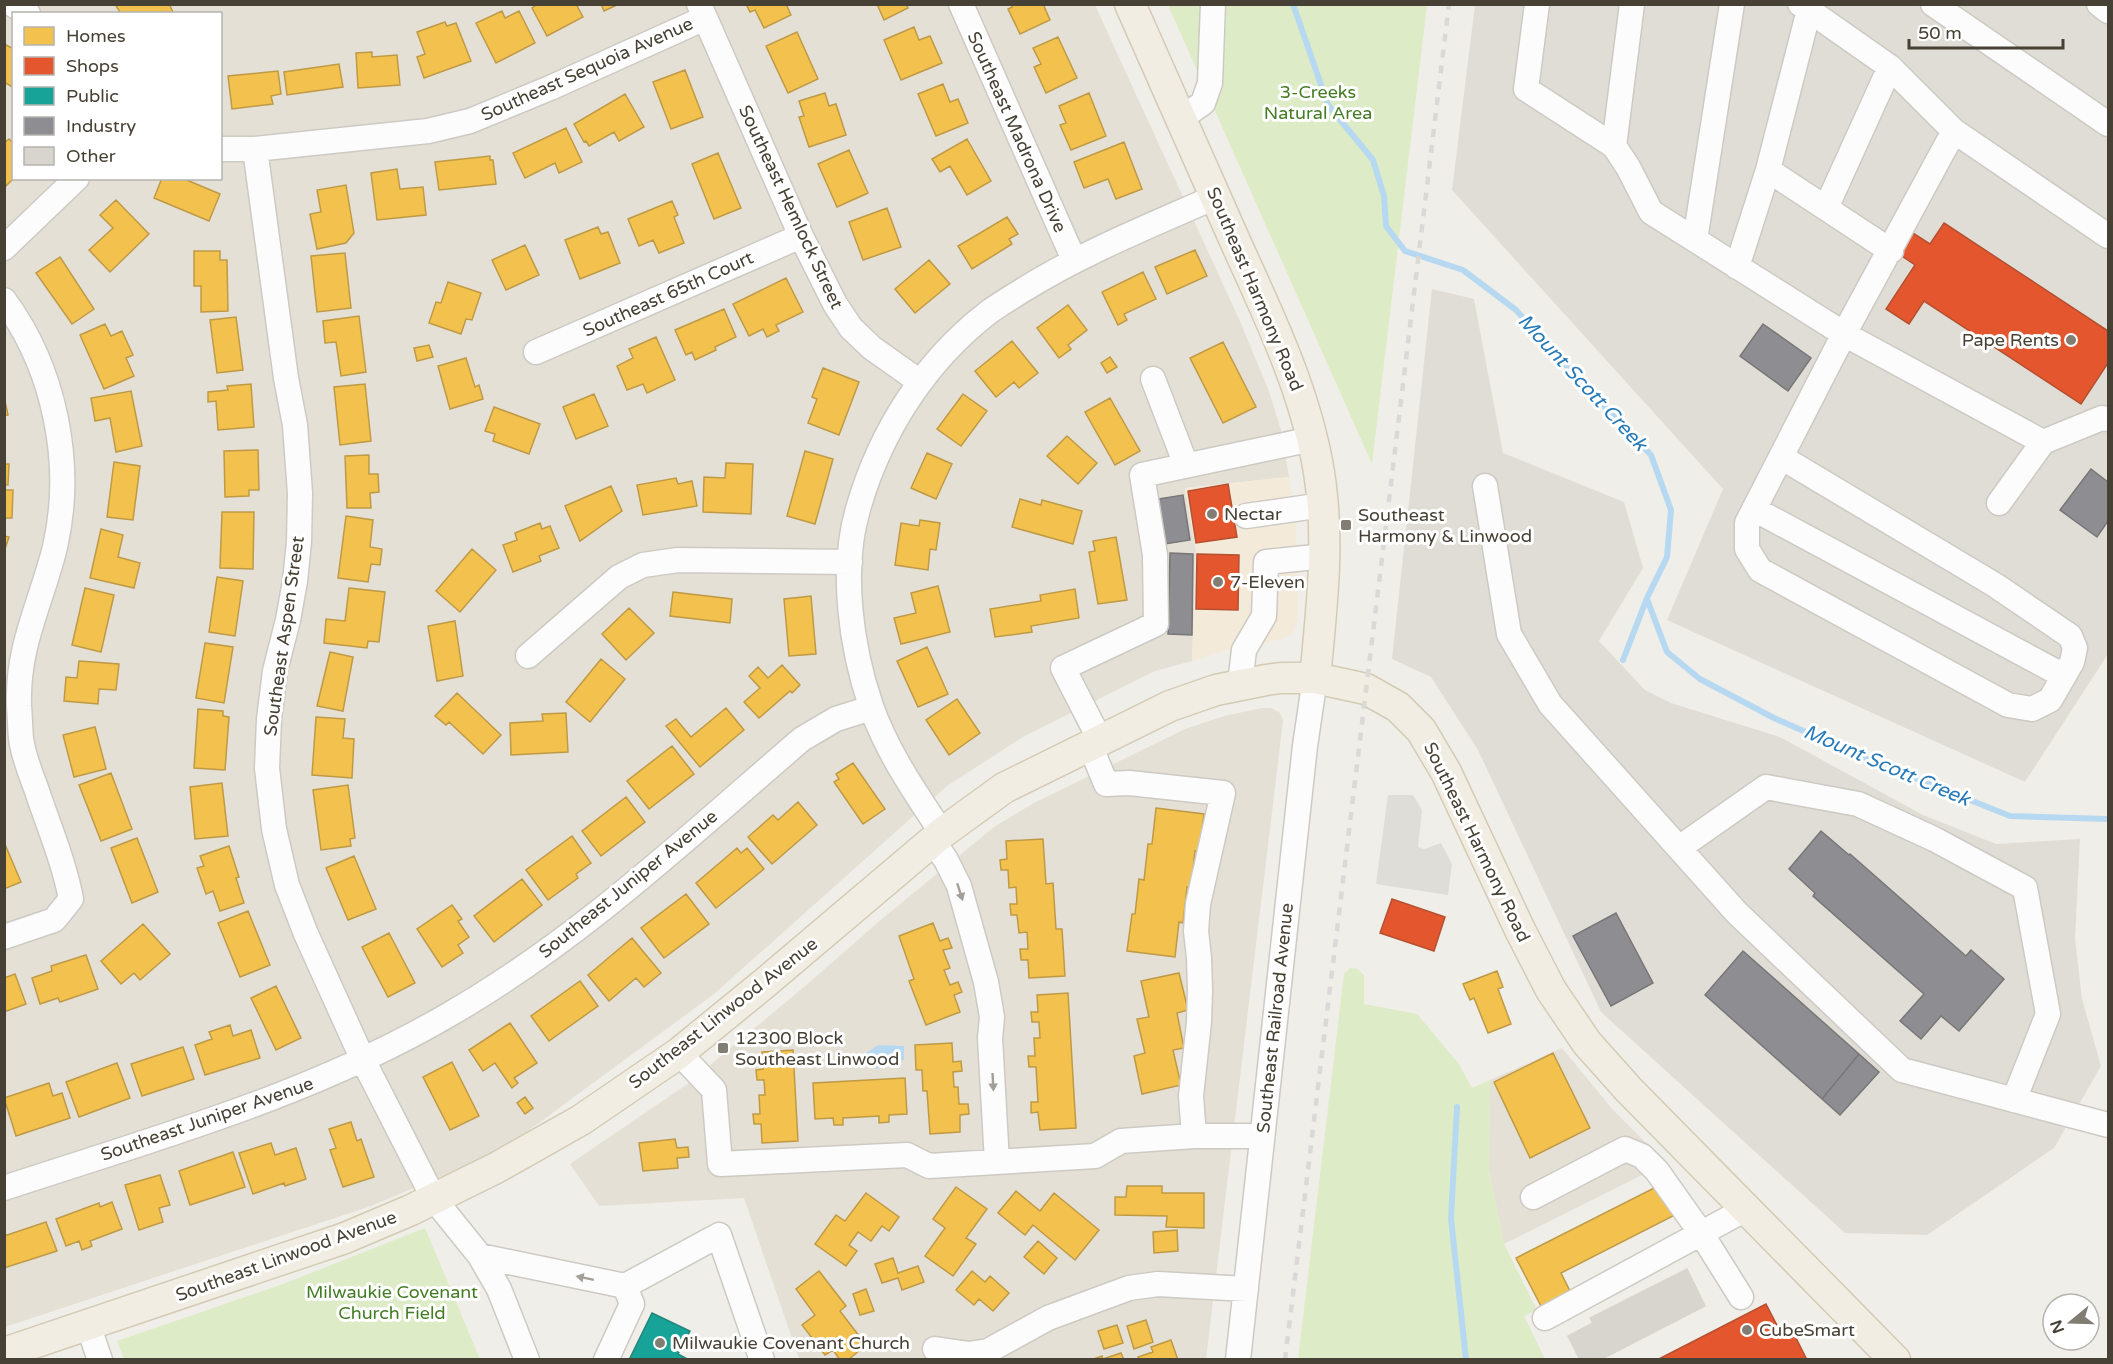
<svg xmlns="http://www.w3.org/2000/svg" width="2113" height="1364" viewBox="0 0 2113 1364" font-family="'Varela Round',sans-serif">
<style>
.residential{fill:#e5e0d5;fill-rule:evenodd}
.commercial{fill:#f4eada}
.industrial{fill:#e0ddd6}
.green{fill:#ddecc6}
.parking{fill:#dfddd8}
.water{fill:#b6d9f1}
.homes{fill:#f2c14e;stroke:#bf9a46;stroke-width:1.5}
.shops{fill:#e4572e;stroke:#b55030;stroke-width:1.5}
.public{fill:#17a398;stroke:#25857a;stroke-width:1.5}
.industry{fill:#8d8d92;stroke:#787676;stroke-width:1.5}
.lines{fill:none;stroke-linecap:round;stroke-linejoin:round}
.stream{stroke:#b6d9f1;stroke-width:6}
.building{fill:#d8d5cf;stroke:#d8d5ce;stroke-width:1.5}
.minor-casing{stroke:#cdcac4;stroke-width:27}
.major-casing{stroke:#d3cbb4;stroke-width:33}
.minor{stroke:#fdfcfc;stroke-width:24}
.major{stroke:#f1ede3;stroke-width:30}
.rail{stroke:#d9d9d8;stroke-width:4.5;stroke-dasharray:8 8;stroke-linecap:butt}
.oneway{fill:#a29e98}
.poi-dot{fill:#827d73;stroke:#fff;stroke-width:2}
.labels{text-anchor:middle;stroke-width:6;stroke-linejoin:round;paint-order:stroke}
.street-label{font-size:18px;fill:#474034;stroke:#fff}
.park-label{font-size:18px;fill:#447c24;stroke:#fff}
.poi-label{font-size:18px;fill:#474034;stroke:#fff;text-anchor:start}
.water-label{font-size:20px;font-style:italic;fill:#267aba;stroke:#fff}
</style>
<rect width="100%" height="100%" fill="#f0eee8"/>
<path class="residential" d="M4,5H1095L1239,319L1269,391L1281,430L1289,477L1185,488L1196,551L1192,661L1155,671L1023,737L947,786L714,994L501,1151L371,1206L5,1327ZM14,14H220V178H14Z
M1262,708H1272L1280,713L1283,721L1206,1359H799L744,1198L599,1206L570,1164L686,1085L804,987L883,918L994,827L1034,803L1185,729L1224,716Z
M1562,1048L1614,1111L1666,1163L1504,1244L1489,1171L1490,1080Z"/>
<path class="commercial" d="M1289,477L1296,526L1298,622L1292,633L1283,639L1237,647L1192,661L1196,551L1185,488Z"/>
<path class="industrial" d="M1475,5H2108V654L2025,782L1667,620L1723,489L1452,190Z
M1432,289L1474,299L1503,453L1624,502L1643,568L1599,641L1645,690L1671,703L1780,737L1923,815L1996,844L2080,839L2075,938L2082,999L2101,1066L2054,1148L1927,1235L1845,1233L1601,1012L1478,750L1431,677L1392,659Z"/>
<path class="green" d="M1168,5H1427L1372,464Z
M1350,968L1358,969L1364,975V1004L1417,1014L1459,1064L1472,1088L1490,1080L1489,1171L1504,1244L1537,1310L1524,1316L1545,1359H1298L1344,974Z
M425,1228L480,1359H124L117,1341L283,1284Z"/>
<path class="parking" d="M1388,795H1413L1422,810L1418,847L1424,849L1441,843L1452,864L1448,895L1376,884Z"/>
<path class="water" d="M878,1045L904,1046V1060L888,1061L877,1069L865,1054Z"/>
<path class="homes" d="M115,4H169L173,12L121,14Z
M538,4H576L583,17L547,36L532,8Z
M601,4H619L604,11Z
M746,4H786L791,15L764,28L755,10L750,12Z
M877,4H906L908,8L884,20Z
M1011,4H1043L1050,20L1020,34L1008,9L1012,7Z
M502,11L505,18L519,11L535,43L496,63L476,23Z
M445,22L447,26L456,23L471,61L424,78L417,57L425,54L417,32Z
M914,27L919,40L930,36L942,63L901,80L884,40Z
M797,32L818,79L788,93L766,46Z
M1058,37L1077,78L1046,93L1034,67L1041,64L1033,48Z
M4,44L14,49V88L4,82Z
M372,52V57L397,55L400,85L358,88L356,53Z
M339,64L343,87L287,95L284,72Z
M685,70L703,117L671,129L653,82Z
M278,71L281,94L271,96L273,104L232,109L228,76Z
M943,84L950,102L958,99L968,123L936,136L918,94Z
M825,93L829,106L836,104L846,135L809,147L799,117L804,116L799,101Z
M1089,93L1106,136L1071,150L1060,125L1066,123L1059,106Z
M625,94L644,127L619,141L614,132L589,146L586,141L584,142L574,124Z
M566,128L582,162L559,173L555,163L525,178L513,153Z
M9,139L14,144V178L4,188V143Z
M967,139L991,181L967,195L950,166L940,172L932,159Z
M1124,142L1142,189L1116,199L1108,179L1084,188L1074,162Z
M849,150L868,193L837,207L818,164Z
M718,153L741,208L714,219L692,164Z
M490,156V160H493L496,184L439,190L435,162Z
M397,169L400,189L423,187L426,215L377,220L371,173Z
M162,178H182L220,194L209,221L154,198Z
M346,185L354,233L346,243L317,249L310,214L321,212L317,190Z
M116,200L149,234L110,272L89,250L113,228L100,215Z
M672,201L678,215L674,217L684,243L659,253L653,240L639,246L628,219Z
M887,208L901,247L863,260L849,222Z
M1007,217L1018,234L1009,239L1012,244L972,269L958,246Z
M598,227L601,234L608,232L620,263L580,279L565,240Z
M525,245L539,275L506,290L492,260Z
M1195,250L1207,276L1167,294L1155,267Z
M194,251H220V260H227L228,311L201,312V286H194Z
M345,253L351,308L317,312L311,256Z
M60,257L94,309L72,324L36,273Z
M929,260L950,284L915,313L895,289Z
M1143,272L1156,299L1124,314L1127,320L1118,325L1102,292Z
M786,278L803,312L776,325L779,331L767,337L763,329L749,336L733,304Z
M448,282L481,293L472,320L466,319L461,334L429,323L436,302L441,303Z
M1068,305L1087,330L1068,345L1071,349L1059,358L1037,328Z
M724,309L736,337L715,347L716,350L695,360L692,352L686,355L675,330Z
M359,316L366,372L341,376L336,342L325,343L323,321Z
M236,317L243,370L217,373L210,320Z
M105,324L111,336L122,331L133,355L126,358L134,376L104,389L80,335Z
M656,337L675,380L647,393L643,384L627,390L617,366L633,358L629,349Z
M1012,341L1038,373L1019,388L1014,382L996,397L975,371Z
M1223,342L1256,407L1223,423L1190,358Z
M429,345L433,357L417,361L414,348Z
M1110,357L1117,367L1107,373L1101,363Z
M466,358L475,387L479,385L483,399L450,409L438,366Z
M823,368L859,382L839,435L808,423L817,399L812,397Z
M251,384L254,427L218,430L216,401L208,402V392L228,390L227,386Z
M365,384L371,441L340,445L334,387Z
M131,391L142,446L116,452L110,418L95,421L91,398Z
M594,394L608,426L576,439L563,407Z
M963,394L987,411L961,446L937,429Z
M4,396L8,415L4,416Z
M1110,398L1140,451L1115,465L1085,412Z
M494,407L540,424L529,454L493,441L495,434L485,431Z
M1067,436L1097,463L1078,484L1047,456Z
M258,450L259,490H249V496L225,497L224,451Z
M805,451L833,459L815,524L787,516Z
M927,453L952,464L936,499L911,488Z
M369,455V474H378L379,492L370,493L371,508H347L345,456Z
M114,462L140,466L133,520L107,517Z
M726,463L753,464L751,514L703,512L704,477L725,478Z
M4,464H9L8,485H4Z
M676,478L678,484L692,481L697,506L643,515L637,485Z
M611,486L622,511L580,541L565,506Z
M4,490H13L12,518H4Z
M1020,499L1041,505L1042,500L1082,511L1073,544L1012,527Z
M222,512H254L253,569L220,568Z
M346,516L373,520L370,547L382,549L380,565L371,564L368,582L338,578Z
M920,520L940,523L936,550L930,549L928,570L895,565L901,523L919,526Z
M540,523L542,529L550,526L559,548L539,556L541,561L513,572L503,545L517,540L515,533Z
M101,529L123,535L118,557L140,563L134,588L90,578Z
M4,536L9,537L4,552Z
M1116,537L1127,600L1098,604L1089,552L1095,551L1093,541Z
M472,549L496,570L460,612L436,591Z
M217,577L243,581L235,636L209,632Z
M938,586L950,632L901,644L894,618L916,613L911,593Z
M85,588L114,595L101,652L72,645Z
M349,588L385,592L379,642L368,641L367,648L324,643L326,619L345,621Z
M1075,589L1079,618L1031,626L1032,632L995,637L990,609L1041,601L1040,595Z
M673,592L732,599L730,623L670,616Z
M811,596L816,654L789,656L784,599Z
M629,608L654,633L626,660L602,634Z
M455,621L463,676L437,681L428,626Z
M205,643L233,647L224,703L196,698Z
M927,647L948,694L918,707L897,661Z
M330,652L353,657L343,711L317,706Z
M601,659L625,679L590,722L566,702Z
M79,661L119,664L116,690L99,689L98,704L64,701L66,677L77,678Z
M782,665L800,685L792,693L790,691L759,718L744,702L760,688L749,676L758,667L768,678Z
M457,693L501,735L483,754L449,722L446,725L435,716Z
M957,699L980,733L949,755L926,720Z
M726,708L744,730L700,767L666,726L676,719L691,737Z
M198,709L223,711V716L229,717L225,770L194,768Z
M566,713L568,752L511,755L510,723L543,721L542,714Z
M316,717L345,719L343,738L354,739L352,778L312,775Z
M95,727L106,769L74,777L63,735Z
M672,746L694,774L649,809L627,781Z
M853,763L885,809L863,824L834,782L839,779L836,774Z
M111,773L132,829L101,841L79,785Z
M222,783L228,836L195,839L190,787Z
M348,785L355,838L350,839L351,846L321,850L313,790Z
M626,797L645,822L601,856L582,831Z
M798,802L817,825L772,864L748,837L773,815L778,820Z
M1156,808L1204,814L1199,852L1195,851L1191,887H1187L1183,923L1179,922L1175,957L1127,951L1132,914H1135L1139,879L1144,880L1148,844H1152Z
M572,836L591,863L576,874L578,878L548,900L526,870Z
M137,838L158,892L132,903L111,848Z
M1043,839L1046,884L1053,883L1056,929H1062L1065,976L1029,978L1028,960H1021L1020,949H1028L1027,932L1019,933L1017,915H1011L1010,904H1017L1016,887L1009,888L1008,870H1001L1000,860L1007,859L1006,841Z
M4,842L21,882L4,889Z
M229,846L239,877L236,878L244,903L220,911L213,891L206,894L197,868L204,866L200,856Z
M737,848L741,853L747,848L764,869L716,908L696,883Z
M354,856L376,909L348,920L326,868Z
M522,879L542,905L494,942L474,916Z
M686,894L709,924L664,958L641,928Z
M452,905L462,919L458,921L469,937L458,945L463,953L442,967L417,929Z
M248,911L270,965L240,977L218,923Z
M933,923L940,941L948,938L952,948L943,950L950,968L944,970L950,985L958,982L962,992L954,995L960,1012L926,1025L909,981L914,979L899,936Z
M143,924L170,954L140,980L134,973L121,984L101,961Z
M389,933L415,983L388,997L362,947Z
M632,938L661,973L644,987L636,978L609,1001L588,975Z
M86,955L98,989L60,1002L58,998L40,1004L32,978L52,971L51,966Z
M1497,971L1503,987L1498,989L1511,1024L1488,1033L1474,998L1470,1000L1463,984Z
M1179,973L1188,1010L1177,1013L1184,1048L1173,1050L1181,1085L1142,1094L1134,1056L1145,1053L1137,1019L1149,1017L1141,981Z
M15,974L26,1004L4,1012V978Z
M580,981L598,1006L549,1041L531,1016Z
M276,986L301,1038L276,1050L251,998Z
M1068,993L1076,1128L1040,1130L1038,1112L1031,1113V1102H1038L1036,1067H1029L1028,1056H1035L1034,1038H1040L1039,1022H1032L1031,1012H1038L1037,995Z
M510,1023L537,1063L514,1078L518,1083L512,1088L495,1063L483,1071L469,1050Z
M230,1025L233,1036L251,1030L260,1058L205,1075L195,1045L212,1039L209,1032Z
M952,1043L953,1062L961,1061L962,1071L953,1072L954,1087H958L959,1104H968L969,1114L960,1115V1132L930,1134L927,1091H923L922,1070H916L915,1045Z
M183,1047L194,1079L142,1096L131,1064Z
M793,1050L798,1141L762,1143L761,1124H754L753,1114H760L759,1095H765L764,1080H757L756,1070L763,1069L762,1052Z
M1553,1053L1590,1128L1530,1158L1494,1082Z
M452,1062L479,1116L450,1130L423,1077Z
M117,1063L130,1098L79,1117L66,1082Z
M905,1078L907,1114L889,1115V1122L879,1123V1116L843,1118V1125H834L833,1118L815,1119L813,1083Z
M49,1083L53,1096L62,1093L70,1118L16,1136L4,1098Z
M525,1097L533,1108L525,1114L517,1103Z
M351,1122L357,1141L361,1139L374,1177L343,1187L330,1150L336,1148L329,1129Z
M675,1139L677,1148L688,1147L689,1157L677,1158L678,1168L643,1171L639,1143Z
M271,1143L275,1155L296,1148L306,1179L285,1186L284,1183L253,1194L239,1153Z
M233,1152L245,1187L190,1205L179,1171Z
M160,1175L170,1205L159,1208L163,1222L139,1230L125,1185Z
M1127,1186H1162V1193H1204V1228L1166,1227L1167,1216L1115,1215V1197H1126Z
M1658,1186L1673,1216L1561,1273L1571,1293L1542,1308L1516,1258Z
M956,1187L987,1209L966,1238L976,1244L953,1276L925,1256L945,1228L933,1219Z
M1016,1191L1040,1211L1054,1193L1099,1230L1075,1260L1033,1225L1025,1235L998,1213Z
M866,1193L899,1217L889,1231L882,1226L871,1241L858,1232L849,1245L857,1251L846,1266L815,1244L836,1215L845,1221Z
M112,1202L122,1229L90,1241L92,1246L82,1250L79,1241L66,1246L56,1219L99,1203L100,1207Z
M46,1222L57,1251L4,1268V1236Z
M1177,1230L1178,1251L1154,1253L1153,1232Z
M1038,1241L1057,1258L1044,1274L1024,1257Z
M893,1258L898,1273L918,1266L924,1282L902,1290L898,1278L882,1283L875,1264Z
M819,1271L846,1306L840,1311L866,1345L848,1360H840L833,1350L825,1355L802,1325L815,1315L796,1289Z
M972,1271L985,1282L990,1276L1009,1293L993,1311L979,1299L974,1305L956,1290Z
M866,1289L874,1311L860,1315L853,1294Z
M1146,1320L1153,1342L1134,1349L1127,1326Z
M1117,1325L1123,1343L1104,1349L1098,1331Z
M1171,1340L1178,1360H1139L1138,1357L1153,1352L1151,1347Z
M1121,1353L1124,1360H1091L1102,1356L1103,1359Z"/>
<path class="shops" d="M1944,223L2108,331V363L2081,404L1924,301L1909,324L1886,309L1915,265L1899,254L1913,233L1930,244Z
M1228,484L1237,537L1196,543L1188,491Z
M1197,554L1239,555L1238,610L1196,609Z
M1392,899L1445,917L1434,951L1380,933Z
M1766,1304L1781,1333L1791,1328L1807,1360H1657Z"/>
<path class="public" d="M652,1313L690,1331L678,1354L689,1360H629Z"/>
<path class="industry" d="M1763,324L1811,358L1788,391L1740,356Z
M2091,469L2108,482V521L2097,537L2060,510Z
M1183,495L1190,540L1165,544L1158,499Z
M1170,553L1193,554L1192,635L1168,634Z
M1821,831L1849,855L1850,854L1966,956L1971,950L2004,979L1959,1031L1941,1016L1921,1039L1900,1021L1924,994L1813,896L1815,893L1789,869Z
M1616,913L1653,983L1611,1006L1573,936Z
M1743,951L1859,1054L1822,1099L1705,995Z
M1859,1054L1879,1072L1840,1115L1822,1099Z"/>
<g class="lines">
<path class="stream" d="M1293,4L1328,105L1373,160L1384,196L1386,226L1405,251L1463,270L1516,310L1578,379L1651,455L1671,510L1667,557L1647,598L1623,660
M1647,599L1667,652L1700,679L1774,718L1872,761L2010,816L2108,819
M1457,1107L1451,1218L1466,1360"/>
</g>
<path class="building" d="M1687,1269L1705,1306L1600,1360H1580L1568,1336L1593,1323L1590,1318Z"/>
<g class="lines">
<g class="minor-casing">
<path id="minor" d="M12,4L28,14
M699,4L801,236L835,304L851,328L872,348L920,382
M961,4L1074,260
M1537,4L1526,89L1614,146L1628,167L1651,212L1844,334L2043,442
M1800,4L1890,67L1954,131L2108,236
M1933,4L2108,124
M2099,4L2108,11
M1180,119L1203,103L1210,83L1213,4
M1614,146L1632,4
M220,149H255L428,131L470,121L550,88L705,18
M255,149L286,378L295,425L300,493L299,542L295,581L288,620L275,671L269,719L267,768L274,829L287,885L306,934L363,1060L434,1199L480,1256L499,1289L527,1360
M1768,170L1891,251
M1826,208L1890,67
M1695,240L1732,4
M4,248L77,178
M1737,267L1768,170L1809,10
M4,300C55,369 74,464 55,547C41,604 17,645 19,706C20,717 20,728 21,738C23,756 31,774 37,791C49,827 64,862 71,899L54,920L4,937
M536,352L801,236
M1153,379L1186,465
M1781,457L1995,585L2070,636L2075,648L2072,662L2050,700L2032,709L2008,705L1760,570L1747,549V523L1844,334L1954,131
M1485,486L1509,634L1550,704L1737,913L1902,1070L2108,1125
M1999,503L2043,442L2102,418L2108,419
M1754,509L2064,676
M1246,516L1323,505
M528,656L619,577L643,565L678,560L850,562
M1240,684L1244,650L1264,616L1266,562L1325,556
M1100,740L1063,668L1156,624L1155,555L1142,475L1312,439
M1090,745L1106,784L1129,783L1223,793L1198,904L1196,931L1199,958L1200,990L1199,1022L1191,1096L1194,1136
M942,833C915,792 887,752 871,706C851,647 840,570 858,509C880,432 925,361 989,312C1000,304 1012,297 1023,290C1084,252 1150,226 1215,197
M932,840L946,860L959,886L986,982L992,1017L990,1038L997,1162
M1679,848L1766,787L1858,804L1934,839L2025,888L2048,1014L2014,1100
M679,1053L714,1090L720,1164L907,1155L929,1166L1095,1156L1121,1141L1194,1136H1262
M4,1188C156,1138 312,1095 450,1014C580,939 689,836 802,739L836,719L871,708
M1533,1197L1625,1149L1642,1156L1657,1171L1701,1233L1741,1297
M480,1256L625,1286L632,1304L606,1360
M625,1286L719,1235L762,1360
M1545,1318L1746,1209
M88,1325L100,1360
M935,1349L969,1354L988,1351L1048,1318L1129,1288L1158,1284L1246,1289
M1238,1360L1305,746L1315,678"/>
</g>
<g class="major-casing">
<path id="major" d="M1130,4C1165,83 1200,162 1235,241C1267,312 1302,383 1317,461C1331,534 1322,605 1315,678
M4,1353L345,1238L411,1210L496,1168L581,1120L679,1053L766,982L942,833L1004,788L1170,706L1216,690L1266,680L1281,678H1315L1366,689L1398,707L1421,730L1446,772L1520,930L1551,990L1587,1043L1629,1090L1895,1360"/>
</g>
<use href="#minor" class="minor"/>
<use href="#major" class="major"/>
<path class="rail" d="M1285,1360L1449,4"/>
</g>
<defs><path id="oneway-solid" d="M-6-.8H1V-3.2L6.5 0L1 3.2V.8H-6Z" transform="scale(1.5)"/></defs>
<g class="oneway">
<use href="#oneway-solid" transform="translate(960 892) rotate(72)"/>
<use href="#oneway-solid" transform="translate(993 1082) rotate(87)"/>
<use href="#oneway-solid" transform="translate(585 1278) rotate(-168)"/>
</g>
<g class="poi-dot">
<circle cx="2071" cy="340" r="6"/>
<circle cx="1212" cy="514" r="6"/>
<rect x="1340" y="519" width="12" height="12" rx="3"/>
<circle cx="1218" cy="582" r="6"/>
<rect x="717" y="1042" width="12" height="12" rx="3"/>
<circle cx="1747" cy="1330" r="6"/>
<circle cx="660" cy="1343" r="6"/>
</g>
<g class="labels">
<g class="street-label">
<text transform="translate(587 69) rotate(-24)" y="6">Southeast Sequoia Avenue</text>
<text transform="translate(1017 132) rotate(66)" y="6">Southeast Madrona Drive</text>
<text transform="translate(791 207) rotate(65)" y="6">Southeast Hemlock Street</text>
<text transform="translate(1255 289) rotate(67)" y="6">Southeast Harmony Road</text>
<text transform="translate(668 294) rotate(-24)" y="6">Southeast 65th Court</text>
<text transform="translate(284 636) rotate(-82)" y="6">Southeast Aspen Street</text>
<text transform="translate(1477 842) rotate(64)" y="6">Southeast Harmony Road</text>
<text transform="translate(628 884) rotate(-39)" y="6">Southeast Juniper Avenue</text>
<text transform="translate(723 1013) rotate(-38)" y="6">Southeast Linwood Avenue</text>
<text transform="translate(1275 1018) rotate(-84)" y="6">Southeast Railroad Avenue</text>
<text transform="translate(207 1119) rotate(-19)" y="6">Southeast Juniper Avenue</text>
<text transform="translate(286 1256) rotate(-20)" y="6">Southeast Linwood Avenue</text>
</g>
<g class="park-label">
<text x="1318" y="98">3-Creeks<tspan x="1318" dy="21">Natural Area</tspan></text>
<text x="392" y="1298">Milwaukie Covenant<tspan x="392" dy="21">Church Field</tspan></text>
</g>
<g class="poi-label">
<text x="2059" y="346" text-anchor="end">Pape Rents</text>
<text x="1224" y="520">Nectar</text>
<text x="1358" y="521">Southeast<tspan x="1358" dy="21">Harmony &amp; Linwood</tspan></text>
<text x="1230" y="588">7-Eleven</text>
<text x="735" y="1044">12300 Block<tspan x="735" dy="21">Southeast Linwood</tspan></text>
<text x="1759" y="1336">CubeSmart</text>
<text x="672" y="1349">Milwaukie Covenant Church</text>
</g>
<g class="water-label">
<text transform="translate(1583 382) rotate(47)" y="7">Mount Scott Creek</text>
<text transform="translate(1887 765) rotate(23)" y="7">Mount Scott Creek</text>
</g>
</g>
<rect width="2113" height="1364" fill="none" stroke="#474034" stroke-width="12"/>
<rect x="12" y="12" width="210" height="168" fill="#ffffff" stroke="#b5b3ae" stroke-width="1.5"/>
<rect x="24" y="27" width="30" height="18" fill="#f2c14e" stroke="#b5b3ae" stroke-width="1.5"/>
<text x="66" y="42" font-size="18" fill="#474034">Homes</text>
<rect x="24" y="57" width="30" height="18" fill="#e4572e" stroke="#b5b3ae" stroke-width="1.5"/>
<text x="66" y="72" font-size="18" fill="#474034">Shops</text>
<rect x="24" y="87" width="30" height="18" fill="#17a398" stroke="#b5b3ae" stroke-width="1.5"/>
<text x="66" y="102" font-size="18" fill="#474034">Public</text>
<rect x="24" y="117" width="30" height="18" fill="#8d8d92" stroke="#b5b3ae" stroke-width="1.5"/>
<text x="66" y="132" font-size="18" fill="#474034">Industry</text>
<rect x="24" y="147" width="30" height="18" fill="#d8d5cf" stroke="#b5b3ae" stroke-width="1.5"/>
<text x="66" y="162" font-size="18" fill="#474034">Other</text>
<g transform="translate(2071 1322) rotate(251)"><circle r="28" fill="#ffffff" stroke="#b5b3ae" stroke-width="1.5"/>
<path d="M0-4.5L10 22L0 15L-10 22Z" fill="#827d73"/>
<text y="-9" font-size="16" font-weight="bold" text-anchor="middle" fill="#474034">N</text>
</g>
<path d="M1909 39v9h154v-9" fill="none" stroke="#474034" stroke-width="3"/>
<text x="1918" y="39" font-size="18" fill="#474034" stroke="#ffffff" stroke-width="4.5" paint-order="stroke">50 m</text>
</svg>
